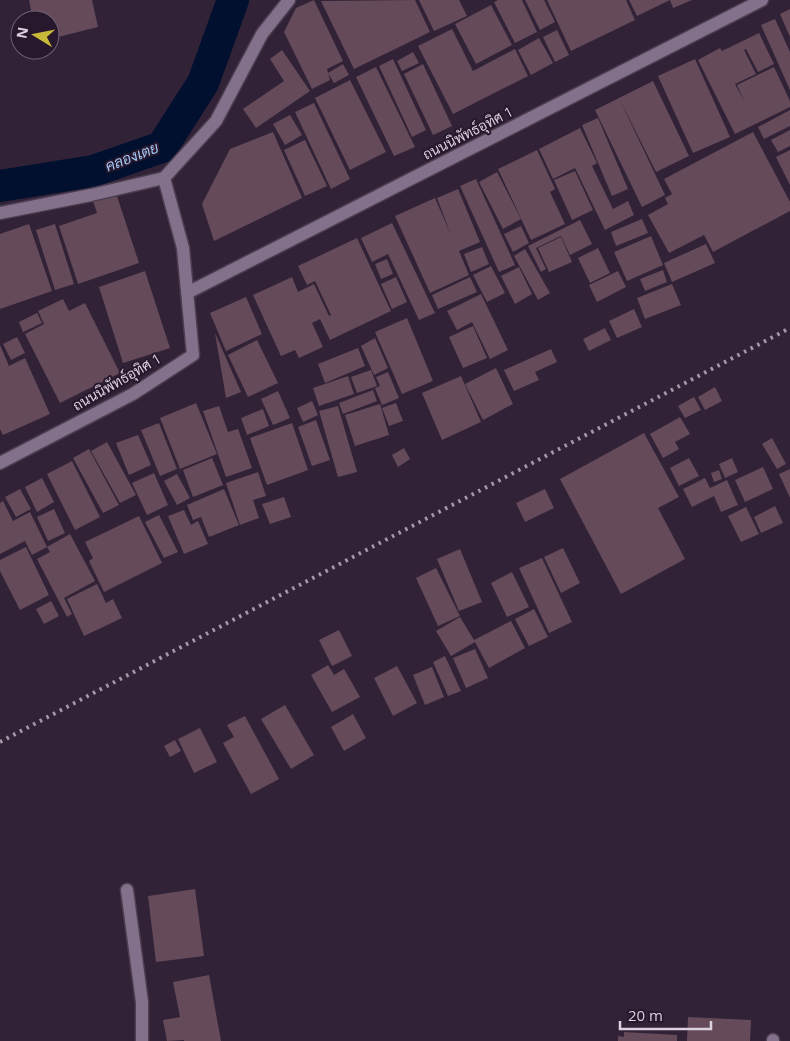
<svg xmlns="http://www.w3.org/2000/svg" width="790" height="1041" viewBox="0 0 790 1041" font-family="'Open Sans',Sarabun,sans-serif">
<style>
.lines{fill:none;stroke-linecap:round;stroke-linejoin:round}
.canal{stroke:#00102e;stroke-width:32}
.building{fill:#654a59}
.minor-casing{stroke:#4b3e50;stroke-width:15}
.minor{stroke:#83718b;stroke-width:12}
.rail{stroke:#a499a9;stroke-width:4;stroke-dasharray:2.5 5;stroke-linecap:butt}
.labels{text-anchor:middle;stroke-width:4;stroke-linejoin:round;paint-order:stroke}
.street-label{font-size:14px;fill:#dbd1df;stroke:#27182d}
.water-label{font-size:15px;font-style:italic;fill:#a2c6f6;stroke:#27182d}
</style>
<rect width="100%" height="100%" fill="#312237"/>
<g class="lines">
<path class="canal" d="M0,186L93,171L162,147L203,83L233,0"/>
</g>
<path class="building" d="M29,0H92L98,27L50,39V20H33Z
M314,0L343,61L327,69L330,80L312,89L284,32L296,8Z
M415,0L430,32L354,69L321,1Z
M419,0H459L467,16L434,31Z
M498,0H522L537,32L515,43L494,2Z
M525,0H544L555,22L540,30Z
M547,0H626L635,20L571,51Z
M629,0H670L637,16Z
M670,0H692L673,8Z
M491,5L512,45L476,64L455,24Z
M790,9V37L780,14Z
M775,19L790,52V90L761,25Z
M452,29L473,71L515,49L528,76L453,114L418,46Z
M557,30L569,55L555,62L543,37Z
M759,33L774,64L758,72L746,49L744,50L756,74L735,84L744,101L737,85L774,67L790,101V107L735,134L698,60L720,48L722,51Z
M539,38L553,63L531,75L518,50Z
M282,50L310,91L256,128L243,109L284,81L270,59Z
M413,52L419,63L402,71L397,61Z
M393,59L426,130L412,137L379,66Z
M695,59L730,137L693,153L658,76Z
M343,64L349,75L334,83L328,73Z
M423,64L452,126L433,135L404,74Z
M376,67L415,147L394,156L356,77Z
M350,80L386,152L350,170L315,98Z
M653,81L689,156L656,172L619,98Z
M619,98L665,195L642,207L595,110Z
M314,103L350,179L331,189L295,112Z
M790,110V126L764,139L758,127Z
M290,115L302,135L285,145L273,124Z
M598,118L628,189L612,196L582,125Z
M580,128L597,163L592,166L613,209L628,201L634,215L605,230L575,168L553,179L539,149Z
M790,130V146L778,152L771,140Z
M273,132L302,198L214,241L202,204L230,149Z
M753,132L790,202V211L713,252L704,235L669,253L648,215L668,204L665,198L672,194L664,179Z
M305,140L327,186L305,196L284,150Z
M537,150L555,189L550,192L565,224L531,240L498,169Z
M790,150V185L776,157Z
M575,171L593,210L572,220L554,180Z
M497,172L521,219L503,229L479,182Z
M476,179L515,265L499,272L460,186Z
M458,189L480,242L459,251L469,275L430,293L395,216L435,198L451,235L437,198Z
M116,193L139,263L78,284L59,226L97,213L93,201Z
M642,219L648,233L616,246L611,232Z
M580,220L592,244L570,255L561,236L536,248L546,269L541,272L528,246Z
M392,223L435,313L419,320L388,254L372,262L361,238Z
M29,224L52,291L0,309V234Z
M55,224L74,284L55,290L36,230Z
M521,226L529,243L513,252L504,234Z
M651,236L663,265L627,281L614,252Z
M561,237L572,262L549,272L538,248Z
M357,238L391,311L330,340L320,319L312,323L323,347L299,358L295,350L281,356L253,295L292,277L298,292L314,284L329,316L331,315L315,281L307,285L298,266Z
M706,244L715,263L672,282L664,263Z
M482,247L489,264L471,272L464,254Z
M598,248L610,273L590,283L578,258Z
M525,249L550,293L538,300L514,256Z
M387,259L393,274L381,279L375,264Z
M491,266L505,293L487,302L473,275Z
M519,267L532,294L515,304L501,276Z
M663,270L667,282L645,291L640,279Z
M145,271L170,348L123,363L99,287Z
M618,271L626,287L597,302L589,285Z
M396,277L407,302L392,309L381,284Z
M470,277L477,292L438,309L432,295Z
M672,284L681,305L645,319L637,298Z
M481,294L508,350L490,359L472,322L457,330L447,311Z
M246,297L262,334L226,351L210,313Z
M63,299L69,311L85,303L120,373L60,403L25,334L44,324L38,311Z
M634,309L642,327L617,338L609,321Z
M37,313L42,323L23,332L19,322Z
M407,318L433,381L402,394L375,332Z
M473,326L487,358L463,368L449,337Z
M605,328L611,340L589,351L583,339Z
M215,333L241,392L226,398Z
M17,337L25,353L11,360L3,344Z
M375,338L388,368L374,375L361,346Z
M257,340L278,383L248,397L228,355Z
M0,345L9,366L25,358L50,414L3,435L0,429Z
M358,348L365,366L325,383L318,364Z
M551,349L557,362L535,372L539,380L514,391L504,370Z
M496,368L513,404L483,420L465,384Z
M371,370L377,386L357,393L351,377Z
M388,372L399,398L382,405L375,388L380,386L376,377Z
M348,376L354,394L319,406L313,388Z
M461,376L481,422L442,440L422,393Z
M715,387L722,401L705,410L698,397Z
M373,390L377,401L343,414L339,403Z
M278,391L290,418L273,425L261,399Z
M694,397L701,410L685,418L678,406Z
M312,401L318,415L303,422L297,408Z
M196,403L217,454L180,469L160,418Z
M396,403L403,421L389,426L382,408Z
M380,404L389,435L355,446L345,415Z
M219,406L228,432L238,429L252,468L226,477L203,411Z
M338,406L357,472L338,477L319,411Z
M263,409L269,426L247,435L241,418Z
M680,417L690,434L675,442L679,449L663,458L650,434Z
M316,420L330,460L312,466L298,427Z
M159,423L177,469L160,476L141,430Z
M292,423L308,470L267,485L250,438Z
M644,433L679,497L658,508L685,559L621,594L560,479Z
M138,435L151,465L129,475L116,443Z
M772,438L786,464L777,469L762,444Z
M107,442L136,495L120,503L91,451Z
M404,448L410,459L398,467L392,455Z
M89,449L119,505L103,513L73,458Z
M212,458L223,485L193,497L183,470Z
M689,458L699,476L679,486L670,468Z
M732,458L738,472L725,478L719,464Z
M72,461L100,517L75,530L47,474Z
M763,467L773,489L745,502L735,480Z
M790,469V498L779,474Z
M719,470L722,479L714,482L711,473Z
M258,472L266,496L253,500L259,518L240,525L226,483Z
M154,473L168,505L147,515L132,483Z
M177,474L190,498L177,505L164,481Z
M42,478L54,502L37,512L25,487Z
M705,478L710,488L727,480L738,505L721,512L714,496L692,507L683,489Z
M20,489L31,509L16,517L5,497Z
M224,489L239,525L209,537L201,517L193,520L187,505Z
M545,489L554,508L525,522L516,503Z
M284,497L291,517L270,524L262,504Z
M3,501L13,521L30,512L47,547L70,534L95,581L64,598L72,614L67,617L37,559L50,552L47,547L32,555L25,541L0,554V503Z
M775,506L783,523L761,533L754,517Z
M746,507L759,534L741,542L728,516Z
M54,509L65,533L48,541L37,517Z
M184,510L191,525L198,521L208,544L184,554L168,516Z
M159,515L178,552L164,558L145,522Z
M139,516L162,563L104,592L89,561L93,558L85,542Z
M26,547L49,595L20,610L0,571V560Z
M563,548L580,583L561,593L544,557Z
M460,549L482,602L459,611L437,559Z
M542,558L572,622L549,633L519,568Z
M436,568L460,616L438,626L416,578Z
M512,572L529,607L507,617L491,583Z
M97,584L106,603L113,599L122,618L84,636L67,599Z
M51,601L59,616L44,624L36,609Z
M534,609L548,637L529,646L515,619Z
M460,617L474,640L511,621L525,648L489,668L475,642L451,656L436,631Z
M339,630L352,656L332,666L319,640Z
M475,649L488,678L466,688L453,658Z
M445,656L461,691L448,696L433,662Z
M328,665L334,675L344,669L360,697L332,712L311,675Z
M397,666L417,703L393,716L374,678Z
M432,667L444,697L425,705L413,675Z
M285,705L314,755L291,769L261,719Z
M353,714L366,738L344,751L331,727Z
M245,716L279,779L251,794L223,743L234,737L227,725Z
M200,728L217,762L194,773L178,739Z
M175,740L181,751L170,757L164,746Z
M195,889L204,956L156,962L148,896Z
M209,975L221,1041H184V1040L167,1041L163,1020L180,1017L173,982Z
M688,1017L751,1020L750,1041H687Z
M624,1032L677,1035V1041H618V1036L624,1037Z"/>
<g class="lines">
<g class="minor-casing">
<path id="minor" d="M164,178L216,121L262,34L289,0
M0,213L91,195L164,178
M187,293L762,0
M0,463L133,394L193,355L183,248L164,178
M127,890L142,1002V1041
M773,1041V1040"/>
</g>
<use href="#minor" class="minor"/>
<path class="rail" d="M0,742L790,328"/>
</g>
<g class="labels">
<g class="street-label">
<text transform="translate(468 133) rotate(-27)" y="5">ถนนนิพัทธ์อุทิศ 1</text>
<text transform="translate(117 382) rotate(-30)" y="5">ถนนนิพัทธ์อุทิศ 1</text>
</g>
<g class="water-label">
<text transform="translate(132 157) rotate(-21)" y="5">คลองเตย</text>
</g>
</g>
<g transform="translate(35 35) rotate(280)"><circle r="24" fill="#27182d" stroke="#6f6274"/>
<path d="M0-4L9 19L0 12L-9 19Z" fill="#caba3a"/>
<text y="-8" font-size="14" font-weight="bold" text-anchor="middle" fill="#dbd1df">N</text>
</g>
<path d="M620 1021v8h91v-8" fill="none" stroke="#dbd1df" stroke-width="2.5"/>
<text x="628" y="1021" font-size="15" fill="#dbd1df" stroke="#27182d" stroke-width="4" paint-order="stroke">20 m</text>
</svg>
